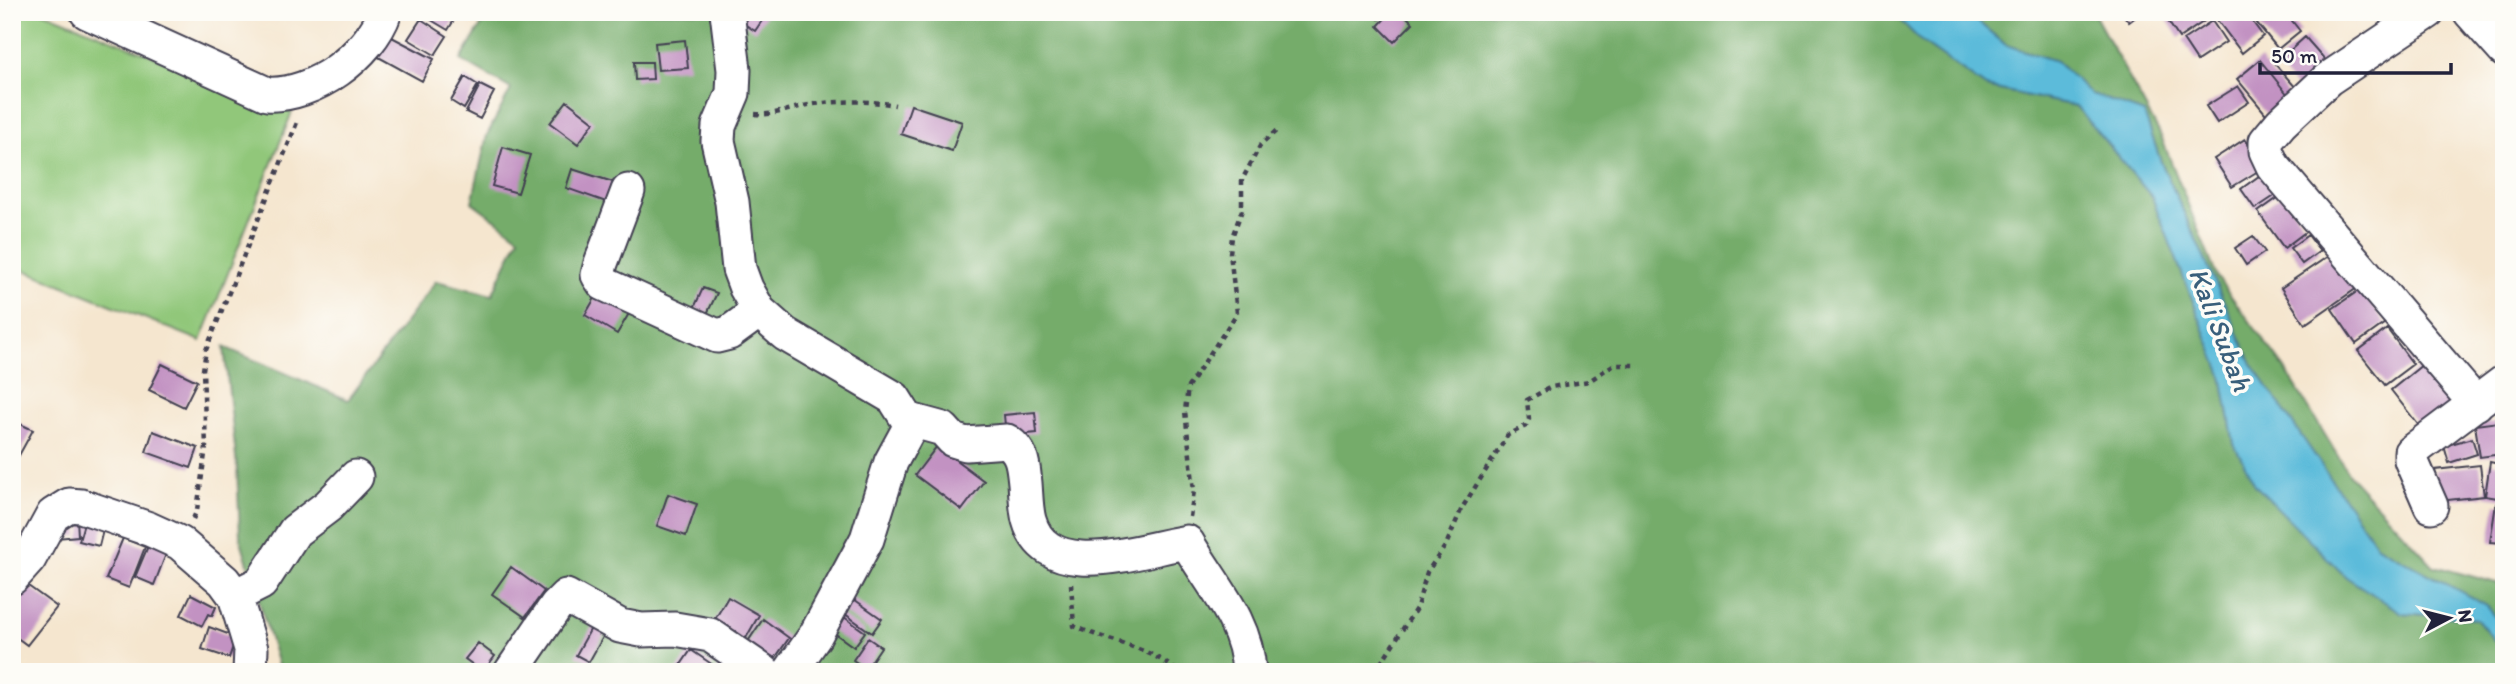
<svg xmlns="http://www.w3.org/2000/svg" width="2516" height="684" viewBox="0 0 2516 684" font-family="Itim,sans-serif">
<style>
.green{fill:#91c77a;stroke:#5a745a;stroke-width:2}
.forest{fill:#74ac6a;stroke:#4b6752;stroke-width:2}
.water{fill:#5bbbda;stroke:#3e6e8a;stroke-width:2}
.building{fill:#c292c2}
.lines{fill:none;stroke-linecap:round;stroke-linejoin:round}
.minor-casing{stroke:#423f51;stroke-width:37}
.path{stroke:#423f51;stroke-width:4.5;stroke-dasharray:5 5;stroke-linecap:butt}
.minor{stroke:#fff;stroke-width:33}
.labels{text-anchor:middle;stroke-width:7;stroke-linejoin:round;paint-order:stroke}
.water-label{font-size:28px;font-style:italic;fill:#395f7b;stroke:#fdfcf7}
</style>
<rect width="100%" height="100%" fill="#fdfcf7"/>
<filter id="ink" filterUnits="userSpaceOnUse"><feTurbulence type="fractalNoise" baseFrequency=".0143" numOctaves="2"/><feDisplacementMap in="SourceGraphic" scale="14" xChannelSelector="R" yChannelSelector="G"/><feConvolveMatrix kernelMatrix="1 2 1 2 8 2 1 2 1" color-interpolation-filters="sRGB"/></filter>
<filter id="wash" filterUnits="userSpaceOnUse"><feTurbulence type="fractalNoise" baseFrequency=".00686" numOctaves="4" result="noise"/><feDisplacementMap in="SourceGraphic" scale="28" xChannelSelector="R" yChannelSelector="G"/><feGaussianBlur stdDeviation="1.57" result="paint"/><feColorMatrix in="noise" values="0 0 0 0 0 0 0 0 0 0 0 0 0 0 0 0 0 1.4 0 .05"/><feComposite in="paint" operator="in"/></filter>
<g filter="url(#wash)">
<rect width="100%" height="100%" fill="#f5e6cf"/>
<path class="green" d="M12,12H44L292,112L201,341L12,265Z"/>
<path class="forest" d="M489,12H1892L1922,42L1986,87L2076,106L2152,197L2222,375L2234,444L2402,613L2477,619L2504,652V672H280L240,537L237,467L224,347L348,400L436,281L492,295L519,237L472,202L487,135L511,89L461,60Z
M1966,12H2093L2160,134L2217,277L2285,369L2350,476L2434,566L2504,585V627L2486,606L2377,547L2252,364L2161,162L2144,113L2091,94L2056,61L2006,45Z"/>
<path class="water" d="M1892,12H1966L2006,45L2056,61L2091,94L2144,113L2161,162L2252,364L2377,546L2487,606L2504,627V652L2477,619L2402,613L2346,577L2255,485L2234,444L2222,375L2152,197L2076,106L1986,87L1922,42Z"/>
<g id="blocks">
<path class="building" d="M418,12H459L448,30Z
M735,12H768L755,31L732,16Z
M1373,12H1386L1379,19Z
M1391,12H1402L1413,23L1394,42L1378,26Z
M2121,12H2142L2129,22Z
M2162,12H2206L2209,18L2179,38Z
M2211,12H2245L2263,36L2242,53Z
M2248,12H2285L2300,31L2278,49Z
M421,19L447,36L435,55L408,39Z
M2212,21L2226,42L2197,61L2183,40Z
M384,33L434,59L422,81L373,54Z
M2305,37L2327,62L2297,89L2275,64Z
M685,40L688,68L658,70L655,43Z
M2260,60L2292,100L2270,119L2237,79Z
M634,62H652L653,79L635,80Z
M465,77L478,85L464,109L451,101Z
M480,85L494,92L480,119L466,112Z
M2238,86L2249,102L2217,123L2206,106Z
M567,101L594,122L578,144L550,123Z
M911,105L962,122L952,151L901,134Z
M2245,139L2263,168L2232,187L2214,159Z
M503,147L530,155L518,193L492,186Z
M2270,168L2285,189L2255,209L2241,189Z
M572,169L613,182L606,202L566,188Z
M2282,195L2308,230L2284,248L2258,212Z
M2308,235L2320,251L2302,264L2290,248Z
M2253,236L2265,252L2246,265L2235,248Z
M2333,253L2357,288L2305,324L2281,288Z
M703,288L717,293L707,314L694,308Z
M2361,289L2385,323L2356,344L2332,309Z
M599,291L631,310L617,334L585,315Z
M2387,329L2413,364L2385,385L2358,351Z
M2427,361L2460,404L2424,432L2391,390Z
M162,364L197,381L184,407L149,390Z
M1035,412L1037,433L1006,436L1004,415Z
M12,420L33,430L12,468L13,444Z
M2498,422L2503,454L2480,457L2475,425Z
M153,431L198,448L191,468L146,452Z
M2472,438L2477,454L2449,463L2444,446Z
M937,446L984,481L962,510L915,475Z
M2490,462L2504,465V499L2485,496Z
M2480,465L2484,496L2439,501L2435,470Z
M668,494L697,504L686,536L657,526Z
M2496,504L2504,505V543L2490,542Z
M86,516L105,522L99,546L79,541Z
M77,518L78,536L57,538L55,520Z
M123,538L145,547L129,588L106,579Z
M151,539L169,546L154,585L135,577Z
M511,567L544,591L525,617L492,594Z
M24,583L57,607L27,645L12,634V588Z
M191,594L216,607L212,616L208,614L202,626L181,615Z
M848,595L882,619L872,633L838,609Z
M728,597L759,615L742,645L711,626Z
M837,612L865,632L854,647L826,627Z
M763,619L789,638L769,667L743,649Z
M595,621L608,628L589,662L576,655Z
M209,627L236,637L229,658L202,649Z
M868,638L881,647L866,669L853,660Z
M478,643L495,656L483,672L465,659Z
M691,650L713,665L709,672H676Z
M723,658L746,672H715Z"/>
</g>
</g>
<g filter="url(#ink)">
<use href="#blocks" fill-opacity="0" stroke="#423f51" stroke-width="2"/>
<g class="lines">
<g class="minor-casing">
<path id="minor" d="M87,12L267,94C313,97 370,55 385,12
M727,12L734,70L733,93L719,126L718,141L732,202L739,269L746,288L759,311L785,334L894,398L911,425L891,462L867,539L815,636L790,672
M2428,12L2328,79L2281,123L2266,141V151L2273,166L2476,404
M2470,12L2504,50
M628,191L601,263L598,275L604,284L717,336L729,333L759,311
M910,420L943,429L953,440L966,444L1007,441C1023,452 1023,465 1025,483C1026,495 1026,509 1029,520C1047,585 1141,549 1187,542C1211,584 1247,621 1249,672
M2431,506L2411,460V452L2504,382
M12,578L29,559L53,515L69,505L81,506L149,529L180,543L224,581L235,596L251,649L250,672
M235,596L261,583L295,531L328,506L356,477
M511,672L556,606L566,596L620,626L641,630L675,629L710,635L764,672"/>
</g>
<path class="path" d="M755,114C776,116 793,107 814,104C840,101 869,100 895,105
M1190,517L1194,491L1185,411L1188,387L1237,313L1230,253L1232,237L1242,210V180L1260,146L1279,128
M193,519L197,510L206,447L203,370L206,350L298,120
M1071,584L1074,626C1111,643 1147,645 1178,672
M1375,672L1417,607L1427,572L1446,545L1462,508L1508,435L1526,426L1529,419L1527,400L1551,387L1589,381L1613,365H1635"/>
<use href="#minor" class="minor"/>
</g>
</g>
<g class="labels">
<g class="water-label">
<text transform="translate(2221 329) rotate(69)" y="10">Kali Subah</text>
</g>
</g>
<rect width="2516" height="684" fill="none" stroke="#fdfcf7" stroke-width="42"/>
<g transform="translate(2449 618) rotate(83)" stroke="#fdfcf7" stroke-width="5" paint-order="stroke">
<path d="M0-5L12 26L0 18L-12 26Z" fill="#22223b"/>
<text y="-10" font-size="19" font-weight="bold" text-anchor="middle" fill="#22223b">N</text>
</g>
<path d="M2260 63v10h191v-10" fill="none" stroke="#22223b" stroke-width="3.5"/>
<text x="2271" y="63" font-size="21" fill="#22223b" stroke="#fdfcf7" stroke-width="5" paint-order="stroke">50 m</text>
</svg>
